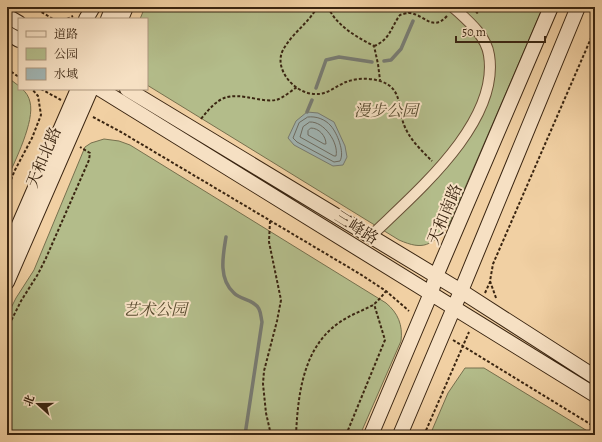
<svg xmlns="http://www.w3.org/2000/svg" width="602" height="442" viewBox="0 0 602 442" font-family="Alegreya,'Noto Serif SC',serif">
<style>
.green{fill:#b3bc8a;stroke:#76704e}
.water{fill:#a0b4b2;stroke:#777b72}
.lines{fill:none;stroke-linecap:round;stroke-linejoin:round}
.shore{stroke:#6d6c62;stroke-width:1}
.stream{stroke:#777b72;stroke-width:3.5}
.street-casing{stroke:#685036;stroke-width:12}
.secondary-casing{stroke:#3a2511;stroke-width:16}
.path{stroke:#3a2511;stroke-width:2;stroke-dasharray:3 2;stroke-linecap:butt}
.street{stroke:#f6e0c3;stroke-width:10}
.secondary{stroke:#f6e0c3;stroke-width:14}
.labels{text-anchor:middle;stroke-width:4;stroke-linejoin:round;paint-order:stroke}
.park-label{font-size:16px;font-style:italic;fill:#584b2f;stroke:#f6e0c3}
.street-label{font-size:16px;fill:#3a2511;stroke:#f6e0c3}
</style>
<rect width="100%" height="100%" fill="#f1d0a3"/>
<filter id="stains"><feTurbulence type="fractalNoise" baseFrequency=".005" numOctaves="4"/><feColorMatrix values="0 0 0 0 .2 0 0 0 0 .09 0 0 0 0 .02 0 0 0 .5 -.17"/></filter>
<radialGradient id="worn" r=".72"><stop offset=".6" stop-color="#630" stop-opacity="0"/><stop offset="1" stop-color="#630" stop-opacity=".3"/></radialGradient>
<path class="green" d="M145,7H543L448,227C431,245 424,251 399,240L147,85V19H140Z
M7,77L19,86V89H22C26,92 29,97 30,102C35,121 15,161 7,179Z
M104,139L119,141L130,145L386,303C398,313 403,325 401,341L360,435H7V316L16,298L34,270L85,147L91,143Z
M465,368H484L594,435H430L448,393Z"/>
<path class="water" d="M307,112L318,113L334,122L345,146L347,157L343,165L333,166L294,145L288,138L296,121Z"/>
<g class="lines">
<path class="shore" d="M308,117C316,116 325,119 331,126C337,133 345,152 340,161L334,162L297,142L293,138L299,123Z
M310,122C324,121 339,143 336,156H334L300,137L303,127Z
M311,128C319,128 326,136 326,144H324L308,135V131Z"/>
<path class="stream" d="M415,9V7
M384,61L391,60L401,49L413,21
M316,88L326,60L339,57L372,62
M307,112L312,100
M226,237C223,255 218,279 234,293C241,300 255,300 259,309C261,313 261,318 262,322L245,435"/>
<g class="street-casing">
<path id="street" d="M371,236C415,193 500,123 489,55C486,35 467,20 453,7"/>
</g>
<g class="secondary-casing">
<path id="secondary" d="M7,16L19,23
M86,19L93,7
M108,19L113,7
M121,19L126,7
M7,33L19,40
M100,89L595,395
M127,89L461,291L595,377
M7,252L78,89
M7,282L91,89
M371,435L431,293L436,276L551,7
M400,435L461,291L578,7"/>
</g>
<path class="path" d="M33,7L53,19
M317,7C309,23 292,33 283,50C273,69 295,94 315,94C327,95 336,86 346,82C358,77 377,78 387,84C401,92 399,109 403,122C408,138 421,150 432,161
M328,7C336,25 356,37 374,46L378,64L380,80
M408,7L409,13
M473,7L478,14
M67,19L73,16
M374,46C390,40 391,27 400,15C403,14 407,13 410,13C425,15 432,32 447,16
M7,69L19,77
M41,89L61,100
M93,117L121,132L360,274L386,291L409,311
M201,119C220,95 227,93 257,99C262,100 270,101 276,100C283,98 291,91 297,87
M7,189L15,170L32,138L41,115L38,96L32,89
M270,221L269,242L281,300L277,321L264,371L263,384L266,413L271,435
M485,293L490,282
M496,298L490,281L493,264L595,29
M7,329L21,301L38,274L46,258L89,160L90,153L80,147
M453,340L595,427
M296,435C298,394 303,347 340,322C350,315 362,311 373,305C378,301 382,296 386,291
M346,435L385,340L374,304
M424,435L469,332"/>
<use href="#street" class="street"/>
<use href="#secondary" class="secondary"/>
</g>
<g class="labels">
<g class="park-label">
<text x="386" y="116">漫步公园</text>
<text x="155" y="315">艺术公园</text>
</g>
<g class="street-label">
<text transform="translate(43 157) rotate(-67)" y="6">天和北路</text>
<text transform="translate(444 214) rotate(-67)" y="6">天和南路</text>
<text transform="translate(357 227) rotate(32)" y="6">三峰路</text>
</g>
</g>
<rect width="602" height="442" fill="none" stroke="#f1d0a3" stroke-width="24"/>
<rect x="8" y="8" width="586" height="426" fill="none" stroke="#3a2511" stroke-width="2"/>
<rect x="12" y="12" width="578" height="418" fill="none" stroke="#3a2511"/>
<rect x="18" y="18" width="130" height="72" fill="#f6e0c3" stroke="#ab957c"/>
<rect x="26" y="31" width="20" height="6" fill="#f6e0c3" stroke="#ab957c"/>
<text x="54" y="38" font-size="12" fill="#3a2511">道路</text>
<rect x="26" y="48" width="20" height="12" fill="#b3bc8a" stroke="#ab957c"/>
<text x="54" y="58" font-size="12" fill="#3a2511">公园</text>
<rect x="26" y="68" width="20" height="12" fill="#a0b4b2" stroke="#ab957c"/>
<text x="54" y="78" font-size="12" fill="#3a2511">水域</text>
<g transform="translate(38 404) rotate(291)" stroke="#f6e0c3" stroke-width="3" paint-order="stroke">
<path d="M0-3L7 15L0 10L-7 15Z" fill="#3a2511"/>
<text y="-6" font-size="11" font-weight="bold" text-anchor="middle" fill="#3a2511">北</text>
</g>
<path d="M456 36v6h89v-6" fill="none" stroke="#3a2511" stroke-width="2"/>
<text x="462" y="36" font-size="12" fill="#3a2511" stroke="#f6e0c3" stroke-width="3" paint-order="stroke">50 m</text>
<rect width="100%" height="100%" filter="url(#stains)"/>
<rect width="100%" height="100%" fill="url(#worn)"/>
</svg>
